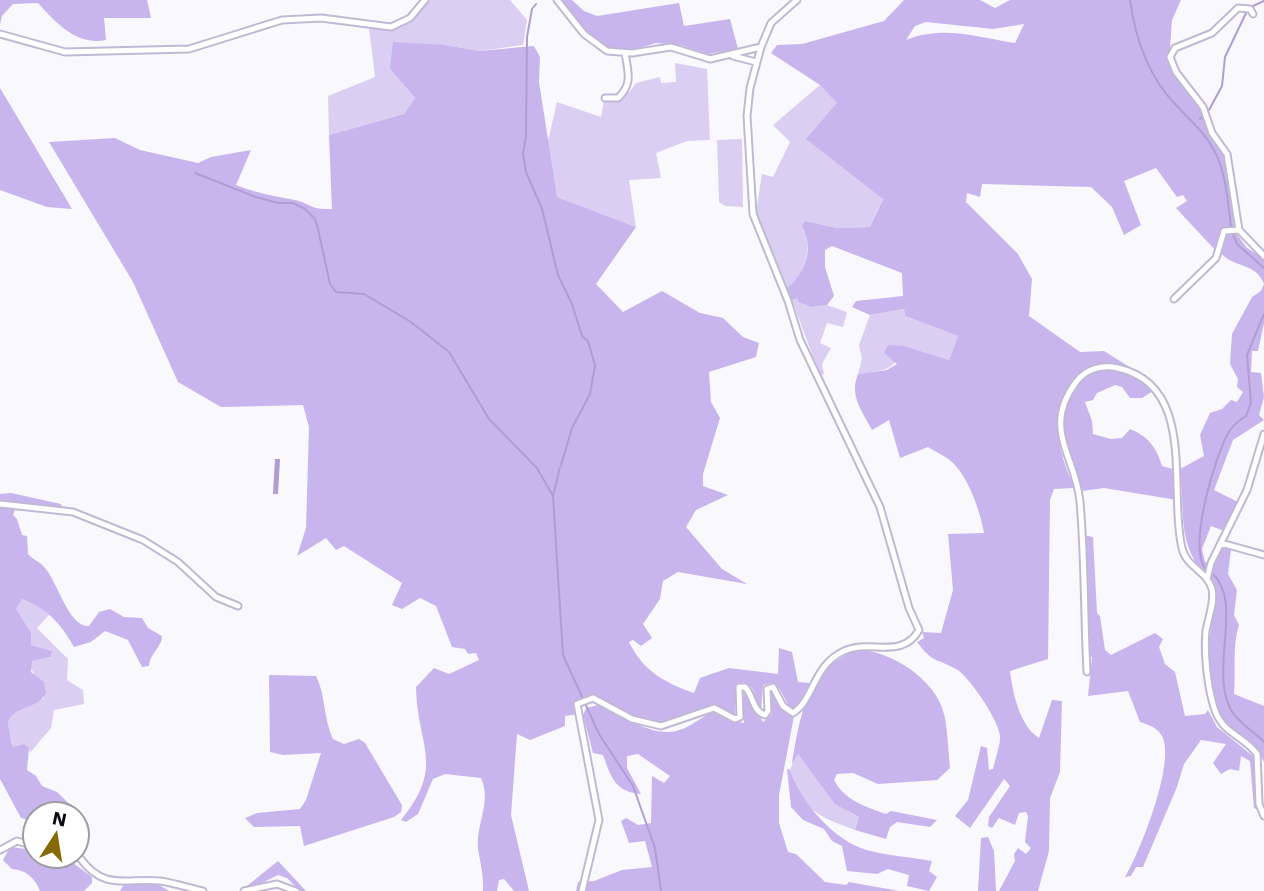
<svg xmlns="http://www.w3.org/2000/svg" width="1264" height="891" viewBox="0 0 1264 891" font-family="'Work Sans',sans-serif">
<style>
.green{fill:#dacef3}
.forest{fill:#c8b5ed;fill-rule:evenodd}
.water{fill:#af9dd3}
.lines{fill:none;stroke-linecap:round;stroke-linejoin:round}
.stream{stroke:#af9dd3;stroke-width:2}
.minor-casing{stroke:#c1b9d4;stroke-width:9}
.minor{stroke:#fff;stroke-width:5}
</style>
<rect width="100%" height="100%" fill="#f9f8fd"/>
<path class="green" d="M429,0H510L527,20L523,45L479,51L445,45L390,69L415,98L404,114L329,135L328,96L375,77L369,28C399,32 410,23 429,0Z
M675,63L707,69L710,140L687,141L656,153L661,178L629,180L636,227L557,197L547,145L557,102L601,117L604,100C620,103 627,96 636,83L660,77L661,83L676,82Z
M820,85L838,103L807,139L883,198L870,227L837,228L805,221C811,246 808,272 786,289L756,212L762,174L773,177L790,142L773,125Z
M742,139L743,207L725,206L719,202L717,140Z
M797,297L812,307L827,305L847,312L843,327L827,323L820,343L831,348L822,364L824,374L820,376L792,300Z
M904,309L905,316L958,336L949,360L905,346C893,372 885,370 858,374L862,359L859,345L870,315Z
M22,599L39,605L49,615L37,628L68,659L67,680L83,690L84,704L54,710L51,728L30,753L29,748L14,747C8,740 6,722 11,714L44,698V683L35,676L30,666L32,661L51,657L52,651L30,645L28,628L15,609Z
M797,753C818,777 829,803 859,817L855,830C817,816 804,811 790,770Z"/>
<path class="forest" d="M0,0H147L151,18H104L106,40C77,46 56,23 38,3L13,4L2,16L0,25Z
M560,0H572L584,11L597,16L679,3L684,26L730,19L738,49L708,54L680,45L656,43L635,49L608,48L596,42Z
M904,0H980L995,8L1010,0H1181L1172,20L1169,63L1204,111L1212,138L1225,158L1234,226L1223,231L1217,252L1176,208L1187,201L1183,195L1177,197L1156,168L1124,181L1141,225L1124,235L1112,207L1091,187L982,184L980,197L967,193L966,202L1018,254L1032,279L1029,316L1080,352L1104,351L1131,368C1087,352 1056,386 1058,430C1059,450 1066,470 1075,488L1054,489L1050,500L1048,659L1010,671C1013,693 1019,725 1039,738L1052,700L1062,701L1060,772L1050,798L1049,851L1038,891H999L1015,861L1014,854L1018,848L1026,854L1031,848L1025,842L1028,816L1026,812L1019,813L1015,825L999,818L992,828L988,826L989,817L1010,786L1004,779L970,828L955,816L968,800L981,746L987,748L989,770L993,769C995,759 1000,747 1000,737C1000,722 969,676 956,669C934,657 934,664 917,642L924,638L922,632L941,633L953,590L948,534L984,533C980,511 969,478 952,462C946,456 935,452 928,447L900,458L889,420L872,430C862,411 849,396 858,374L887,370L897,364L884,353L888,345L905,346L949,360L958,336L905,316L904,309L870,315L852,307L856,301L903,296L902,273L832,246L825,250V267L834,296L827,305L812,307L799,302L797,298L792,300L786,289C805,274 815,247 802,226L805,221L837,228L870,227L883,199L806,139L837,103L820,85L771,53L777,45L802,44L884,21ZM926,22L993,29L1024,24L1015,43C976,37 943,25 906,40L915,26Z
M393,42L445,45L479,51L534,46L540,57L539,82L557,197L636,227L596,284L623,312L662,291L700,313L723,318L743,337L759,343L756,357L709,372L711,402L720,418L703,474V486L728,495L696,510L686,527L722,569L747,584L678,572L663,581L660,599L643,624L652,638L641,646L633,640L629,642C643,671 665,683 694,693L700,678L729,668L778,674L779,648L792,652L798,682L810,683L797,706L790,708L779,688L771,683L763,685L761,711L752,688L743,682L735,687V716L714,705C701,707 691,716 678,720C649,729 619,710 592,699L582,704L578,714L565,716V726L530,740L517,734L511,815L529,891H514L504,879L499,880L497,891H483C484,875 480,863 478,848C476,823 492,802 481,778L445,774L433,779L418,814L406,822L401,820C446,765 417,746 416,687L434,668L449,674L479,660L476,653L468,654L465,649L452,647L436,606L420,598L402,609L392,605L402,583L344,546L336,550L326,538L297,556L306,528L309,427L303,405L221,407L178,382L133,282L49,142L115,138L140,150L198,163L211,157L251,150L236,185C256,193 274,196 295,200C312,204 310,210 332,209L329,135L404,114L415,98L390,69Z
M0,88L72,209L47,207L0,190Z
M1226,233H1236L1247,248L1264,259V323L1258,351H1252L1251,372L1261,373L1264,397L1259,415L1264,420L1233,440L1214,490L1238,502L1224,531L1211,526L1202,549L1205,562L1214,565L1222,548L1231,549L1228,574L1237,590L1234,615L1239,625C1232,647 1236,671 1234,694L1264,706V762C1255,742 1235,737 1222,720C1203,694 1210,622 1215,591C1175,540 1186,528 1180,469L1204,456L1200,435L1210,413L1222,409L1231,400L1237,402L1243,392L1237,387L1238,379L1230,364L1232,334L1252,297L1261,291L1264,284C1256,262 1232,268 1220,252Z
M1112,369L1129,374L1153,391L1142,398H1130L1122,387L1115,385L1097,393L1093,400L1085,402L1092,421L1093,434L1111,439L1122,438L1130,429C1149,437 1156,447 1162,466L1176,470L1177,500L1104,488L1082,491C1078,470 1064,450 1062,428C1060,397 1082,370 1112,369Z
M11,493L61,504L63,510L58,513L15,510L13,515L17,519L22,535L27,536L28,554C33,560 40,561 45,568C57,581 69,628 89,626L99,612L110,609L124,617L142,618L148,628L162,636C162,647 150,653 149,666L142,667L128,640L105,631L91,642L74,647C61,624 48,609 22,599L16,609L31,633V645L52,651L51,657L32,661L31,672L44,682L46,693C37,712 3,705 9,730C11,738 9,741 14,747L24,744L29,748L27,770L36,776L42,786L57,792L78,812L84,834L77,835V814L41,813L35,814L32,821L21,818L0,779V494Z
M1083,535L1093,537L1097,613L1100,616L1105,650L1111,655L1155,633L1163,639L1159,647L1165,664L1175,672L1185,716L1205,714L1208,710L1217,727L1254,757L1260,811L1254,808L1250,761L1241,756L1239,771L1230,769L1221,774L1213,763L1226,744L1201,740L1184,764L1177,787L1143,867H1136L1131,876L1125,877C1140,852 1176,762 1162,736C1157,727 1149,725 1140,722L1128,691L1088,696L1092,657L1089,656Z
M856,650C889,649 936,679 944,714C948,731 948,750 950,768L937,780L878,784L853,773L837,774L834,780C844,800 866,807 886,814L891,811L937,820L930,827L897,822L890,827L886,839L855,830L859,817L835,804L798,754L792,764C800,716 806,671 856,650Z
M269,675L316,676C326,696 323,718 333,739L344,744L359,739L365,743L402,805L401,812L394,817L304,846L300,826L254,827L245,818L257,813L300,809L306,800L321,753L283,755L270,752Z
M745,691L763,722L772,714L770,692L772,691L781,708L794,716L779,795V823L788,852L796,854L825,882L846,885L849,882L899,891H576L578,882L594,881L622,870L652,867L645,841L629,843L621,821L626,818L638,825L651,823L652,776L664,783L670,776L638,754L627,756V768L641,794C615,792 611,777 603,755L593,753L583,715L586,708L598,705C624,715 655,742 685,728C695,723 704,716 714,711L723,714L728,720L744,723L742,704Z
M787,769L790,770C800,801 834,841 867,850C888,856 910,857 932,861L929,871L937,877L929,891L907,886L909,875L888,869L877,874L847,871L842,846L832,841L824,829L803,820L791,807Z
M988,837L994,851L996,891H978L981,838Z
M10,847L35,850V856L69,860L92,877V883L84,891H40C35,878 26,870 12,869L3,860Z
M278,861L306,891H300L287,878L278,875L254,887L247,886Z
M124,884L159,885L169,891H120Z"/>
<path class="water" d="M275,459H280L278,494H273Z"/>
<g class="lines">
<path class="stream" d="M1130,0C1135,36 1148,75 1174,103C1189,119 1205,132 1215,152C1226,173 1228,203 1231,226
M536,4L532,9L527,37L526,136L523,153L526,172L542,209L558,275L572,304L582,336L588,341L595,365L590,394L572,428L561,465
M1253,6L1264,1
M1209,110L1222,86L1225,57L1247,11
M1200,119L1203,116
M195,173L256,197L278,203H293L305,209L315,219L318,229L330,284L336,292L364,294L411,322L449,352L489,419L537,468L553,496
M1233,234L1237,244L1264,268
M560,467L553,496L563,655L599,734L633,786L655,848L661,891
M1205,568C1188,546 1215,454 1230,430C1234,424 1240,420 1246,416L1251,403L1247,355L1264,314
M1213,574C1243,603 1210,668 1230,708C1236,721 1254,732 1264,742"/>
<g class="minor-casing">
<path id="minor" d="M557,0L584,34L607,51L632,53L671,47L710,59L761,47
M1253,14L1250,9L1238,8L1212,33L1175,48L1170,57L1176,72L1203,107L1212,133L1227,154L1239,230L1264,256
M0,34L65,52L189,49L282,20L321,18L391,27L410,18L425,0
M733,56L756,62
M605,98H618C633,84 628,72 625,53
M1174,299L1216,258L1224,231L1239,230
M0,504L73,512L143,540L178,562L216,597L238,606
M1221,543L1264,555
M1207,579L1211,563L1247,490L1264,434
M1087,672C1084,616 1085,558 1080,502C1076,456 1041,429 1076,382C1086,369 1102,364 1118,368C1198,386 1168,492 1182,548C1186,567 1207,571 1212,589C1215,602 1208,618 1206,631C1204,652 1207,683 1213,704C1221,735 1241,733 1257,754L1259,804L1264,816
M0,850L17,841L35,846
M71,856L80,858C104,891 125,878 160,881C174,883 189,888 203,891
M244,891L277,884L296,891
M582,891L599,820L577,704L593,698L632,719L661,726L714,708L735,719L740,717L739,687H745C753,695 753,712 765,715L768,711L767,689L773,687L783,706L793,713C814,700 813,665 844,651C870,639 902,660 919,630L909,608L880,507L800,340L788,301L753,214L747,116L750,88L761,47L771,23L797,0"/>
</g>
<use href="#minor" class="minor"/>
</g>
<g transform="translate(56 835) rotate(12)"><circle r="33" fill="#ffffff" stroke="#9e9da1" stroke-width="2"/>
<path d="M0-5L12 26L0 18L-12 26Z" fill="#876a06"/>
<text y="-10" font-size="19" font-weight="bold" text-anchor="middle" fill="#0d0a13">N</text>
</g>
</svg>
